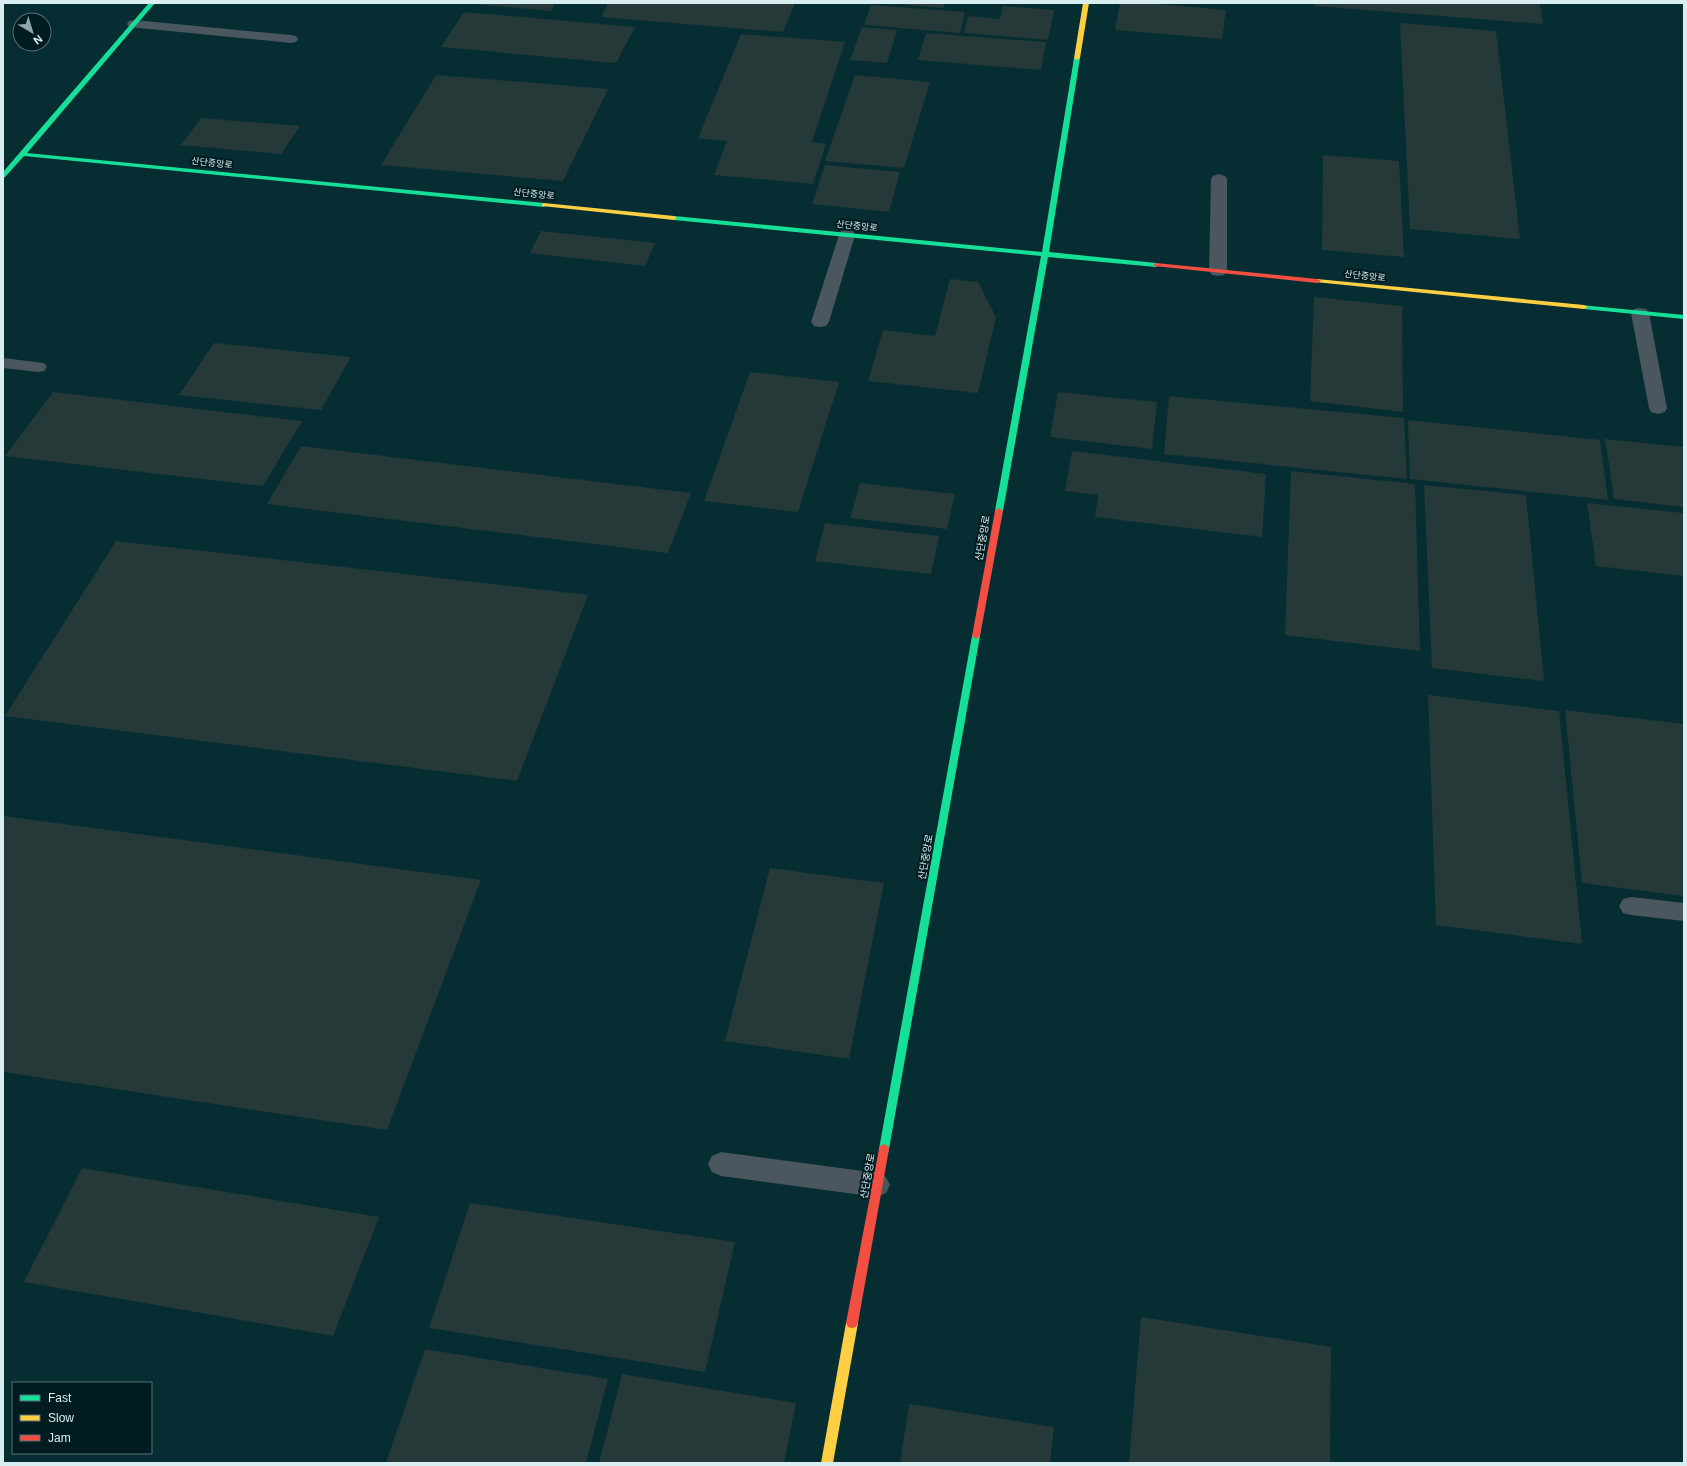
<svg xmlns="http://www.w3.org/2000/svg" width="1687" height="1466" viewBox="0 0 1687 1466" font-family="Arial,'Noto Sans KR',sans-serif">
<style>
.built{fill:#062d32;fill-rule:evenodd}
.building{fill:#243938}
.lines{fill:none;stroke-linecap:round;stroke-linejoin:round}
.lane{fill:#4a575e;fill-rule:evenodd}
.fast{fill:#16e098;fill-rule:evenodd}
.slow{fill:#ffcf43;fill-rule:evenodd}
.jam{fill:#f24e42;fill-rule:evenodd}
.labels{text-anchor:middle;stroke-width:4;stroke-linejoin:round;paint-order:stroke}
.far-street-label{font-size:9px;fill:#d8eef1;stroke:#001c21}
.street-label{font-size:10px;fill:#d8eef1;stroke:#001c21}
</style>
<rect width="100%" height="100%" fill="#0a1f22"/>
<path class="built" d="M3,3H1684V1463H3ZM20,20H44V44H20ZM13,1383H151V1453H13Z"/>
<path class="building" d="M465,3H555L551,11Z
M608,3H795L783,32L601,17Z
M885,3H945L943,8Z
M1120,3H1147L1226,10L1222,39L1115,30Z
M1315,3H1540L1543,24L1315,6Z
M871,5L965,12L960,33L864,25Z
M1003,6L1054,10L1048,40L964,33L968,16L1000,19Z
M464,12L635,27L616,63L441,47Z
M1400,23L1496,31L1520,239L1410,229Z
M862,27L897,30L887,63L850,60Z
M926,33L1046,42L1041,70L918,60Z
M741,34L845,42L812,142L826,144L813,184L714,175L727,141L698,138Z
M436,75L608,89L563,181L381,165Z
M855,75L930,82L904,168L825,161Z
M201,118L300,126L281,154L181,145Z
M1323,155L1399,161L1404,257L1322,250Z
M825,165L900,172L889,212L812,204Z
M541,231L655,243L645,266L530,253Z
M950,279L978,282L996,317L978,393L868,381L883,330L935,336Z
M1314,297L1402,306L1403,412L1310,401Z
M214,343L351,357L321,410L179,395Z
M750,372L839,382L798,512L704,501Z
M53,392L302,421L263,486L5,456Z
M1058,392L1157,402L1152,449L1050,437Z
M1169,396L1404,418L1407,479L1164,454Z
M1408,420L1600,440L1608,500L1410,479Z
M1605,439L1684,447V507L1614,499Z
M301,446L691,493L668,553L267,504Z
M1072,451L1266,474L1262,537L1095,517L1098,495L1065,491Z
M1291,471L1415,484L1420,651L1285,635Z
M860,483L955,494L947,529L850,518Z
M1424,485L1526,495L1544,681L1432,668Z
M1587,503L1684,513V576L1596,566Z
M825,523L939,536L931,574L815,561Z
M116,541L588,595L517,781L5,716Z
M1428,695L1559,711L1582,944L1436,925Z
M1565,710L1684,724V896L1582,883Z
M3,816L481,880L387,1130L3,1072Z
M770,868L884,883L849,1059L725,1041Z
M82,1168L379,1217L333,1336L24,1282Z
M470,1203L735,1242L705,1372L429,1328Z
M1141,1317L1331,1347L1330,1463H1129Z
M425,1349L608,1379L586,1463H386Z
M622,1374L796,1403L784,1463H599Z
M909,1404L1054,1427L1050,1463H900Z"/>
<g class="lines">
<path class="lane" d="M134,20L291,35L296,36L298,39L296,42L291,43L129,27L127,24L129,21Z
M1219,174L1225,176L1227,179V271L1224,275L1218,276L1212,275L1209,271L1211,179L1213,176Z
M847,230L853,231L855,235L829,322L826,326L820,327L814,326L811,322L839,235L841,231Z
M1640,308L1646,309L1649,313L1667,408L1665,412L1658,414L1651,412L1649,408L1631,313L1634,309Z
M3,358L44,363L47,367L44,371L38,372L3,368Z
M1631,897L1684,903V921L1631,915L1623,913L1619,906L1623,899Z
M721,1152L877,1173L886,1177L890,1185L886,1193L877,1197L721,1176L712,1172L708,1164L712,1156Z"/>
<path class="fast" d="M149,3H155L27,153L544,203L547,205L544,207L24,156L5,177L3,178V172Z
M1077,56L1080,58L1049,252L1156,263L1159,265L1156,267L1048,257L1003,511L999,514L995,511L1041,256L674,220L671,218L674,216L1042,252L1074,58Z
M1581,305L1684,315V319L1584,309L1580,307Z
M976,633L980,636L889,1149L888,1152L884,1154L880,1152L879,1149L972,636Z"/>
<path class="slow" d="M1083,3H1089L1080,58L1077,60L1074,58Z
M544,203L674,216L677,218L674,220L542,206V204Z
M1317,279L1584,305L1588,307L1584,309L1315,282V280Z
M852,1318L856,1319L858,1323L833,1463H821L846,1323L848,1319Z"/>
<path class="jam" d="M1156,263L1317,279L1321,281L1317,283L1154,266L1153,265Z
M999,508L1003,511L980,636L976,639L972,636L995,511Z
M884,1144L888,1146L889,1149L858,1323L856,1327L852,1328L848,1327L846,1323L879,1149L880,1146Z"/>
</g>
<g class="labels">
<g class="far-street-label">
<text transform="translate(212 163) rotate(6)" y="3">산단중앙로</text>
<text transform="translate(534 194) rotate(6)" y="3">산단중앙로</text>
<text transform="translate(857 226) rotate(6)" y="3">산단중앙로</text>
<text transform="translate(1365 276) rotate(6)" y="3">산단중앙로</text>
</g>
<g class="street-label">
<text transform="translate(982 538) rotate(-80)" y="4">산단중앙로</text>
<text transform="translate(925 857) rotate(-80)" y="4">산단중앙로</text>
<text transform="translate(867 1176) rotate(-80)" y="4">산단중앙로</text>
</g>
</g>
<rect width="1687" height="1466" fill="none" stroke="#d8eef1" stroke-width="8"/>
<rect x="12" y="1382" width="140" height="72" fill="#001c21" stroke="#567074"/>
<rect x="20" y="1395" width="20" height="6" fill="#16e098" stroke="#567074"/>
<text x="48" y="1402" font-size="12" fill="#d8eef1">Fast</text>
<rect x="20" y="1415" width="20" height="6" fill="#ffcf43" stroke="#567074"/>
<text x="48" y="1422" font-size="12" fill="#d8eef1">Slow</text>
<rect x="20" y="1435" width="20" height="6" fill="#f24e42" stroke="#567074"/>
<text x="48" y="1442" font-size="12" fill="#d8eef1">Jam</text>
<g transform="translate(32 32) rotate(142)"><circle r="19" fill="#001c21" stroke="#567074"/>
<path d="M0-3L7 15L0 10L-7 15Z" fill="#90a6a9"/>
<text y="-6" font-size="11" font-weight="bold" text-anchor="middle" fill="#d8eef1">N</text>
</g>
</svg>
